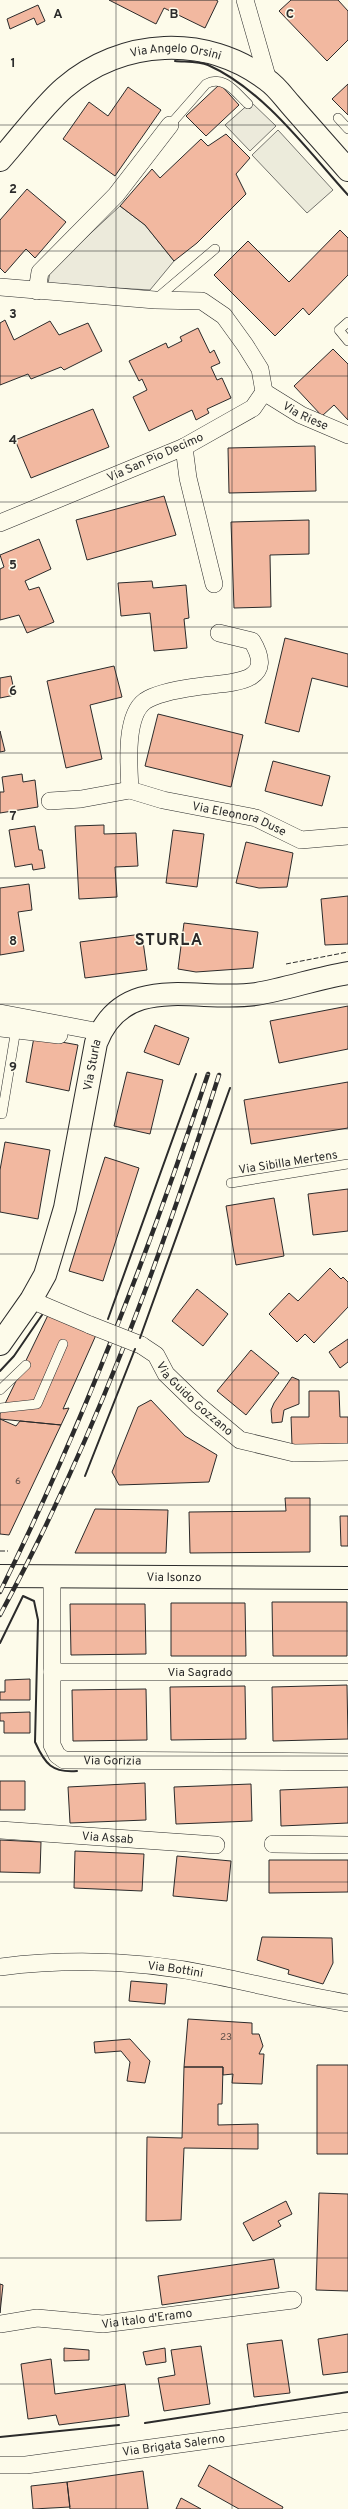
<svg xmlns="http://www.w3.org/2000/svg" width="348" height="2509" viewBox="0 0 348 2509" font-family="Overpass,sans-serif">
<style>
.green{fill:#ecebdb;stroke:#74746e}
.parking{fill:#eceadb;stroke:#74746e}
.building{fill:#f2b8a0;stroke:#2b2b2b}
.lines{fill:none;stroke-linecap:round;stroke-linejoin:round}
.lane-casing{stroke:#2b2b2b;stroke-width:10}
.street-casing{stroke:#2b2b2b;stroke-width:18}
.secondary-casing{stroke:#2b2b2b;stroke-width:24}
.lane{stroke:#fdfbea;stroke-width:9}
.street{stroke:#fdfbea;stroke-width:17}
.secondary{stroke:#fdfbea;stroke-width:22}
.rail-casing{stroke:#2b2b2b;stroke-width:4.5}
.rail{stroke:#fdfbea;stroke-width:3;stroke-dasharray:9;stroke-linecap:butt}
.street-bridge-casing{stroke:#2b2b2b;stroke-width:18;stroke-linecap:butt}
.street-bridge{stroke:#fdfbea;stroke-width:17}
.fence{stroke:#2b2b2b;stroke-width:1;stroke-dasharray:5 2;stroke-linecap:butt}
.wall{stroke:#2b2b2b;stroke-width:2}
.grid{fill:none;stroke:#2b2b2b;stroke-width:1;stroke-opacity:0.55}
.labels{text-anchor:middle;stroke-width:3;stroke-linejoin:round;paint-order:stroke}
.number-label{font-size:10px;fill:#5d4e48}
.street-label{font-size:12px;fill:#2b2b2b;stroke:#fdfbea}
.district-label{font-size:16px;font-weight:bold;letter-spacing:1px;fill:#2b2b2b;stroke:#fdfbea}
.grid-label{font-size:13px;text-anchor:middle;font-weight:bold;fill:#2b2b2b;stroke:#fdfbea;stroke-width:3;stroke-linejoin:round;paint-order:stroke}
</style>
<rect width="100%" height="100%" fill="#fdfbea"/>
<path class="green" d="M278,130L333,190L307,213L252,155Z"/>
<path class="parking" d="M251,102L276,126L250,151L225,125Z
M120,206L145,225L174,261L150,290L48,284L50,271Z"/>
<path class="building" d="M109,0H216L218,1L205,28L164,8L156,24Z
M291,0H338L348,11V40L327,61L279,11Z
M38,5L45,21L37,25L34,18L10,29L7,19Z
M220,84L239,105L206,136L186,116Z
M348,84V115L332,99Z
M128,87L161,110L115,176L63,139L89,102L108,116Z
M226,134L250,158L236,174L246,194L197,243L174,261L145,225L120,206L152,169L160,178L201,139L208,146Z
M27,189L66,222L35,258L26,249L5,273L0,268V220Z
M340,230L348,238V275L309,315L303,308L275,336L214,275L248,241L289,282Z
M5,320L14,340L50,321L59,335L88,323L102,351L64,370L61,367L31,379L28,374L0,385V323Z
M198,328L210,353L214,350L220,363L211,367L217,380L222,378L231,398L207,409L209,413L196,420L192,410L149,431L133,397L147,390L142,379L139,381L129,361L166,343L168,348L182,341L180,337Z
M333,349L348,364V420L334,405L322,416L294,386Z
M93,409L109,447L31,478L15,440Z
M315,446L316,491L229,493L228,448Z
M164,496L176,535L87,560L76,520Z
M309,520V554L270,555L271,607L234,608L231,522Z
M39,539L51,569L25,581L29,590L39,587L54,622L27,633L19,615L0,620V569L4,567L0,555Z
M152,581L153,588L186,585L189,618L184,619L187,648L154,651L150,613L121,616L118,583Z
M285,638L348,654V687L312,678L299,732L265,723Z
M114,666L122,697L90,705L102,759L66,768L47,681Z
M11,676L15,695L0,698V678Z
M158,714L243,735L231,787L145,766Z
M0,731L5,751L0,752Z
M273,761L330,776L322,806L265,791Z
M22,774L23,782L35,780L38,807L0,813V792H4L2,777Z
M104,825V834L136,833L138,866L115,867L117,897L79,899L75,826Z
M35,826L39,850H42L45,868L33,870L32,864L15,867L9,830Z
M173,830L204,834L197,887L166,883Z
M246,842L293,853L287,887L259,888L236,883Z
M29,884L32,910L18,912L24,951L0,955V888Z
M348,896V944L325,945L321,899Z
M184,923L258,932L253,968L196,972L178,969Z
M142,934L147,970L85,978L80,942Z
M348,1006V1049L279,1063L270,1021Z
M155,1025L189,1038L179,1065L144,1052Z
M34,1037L78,1045L69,1091L26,1082Z
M127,1072L163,1080L150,1134L114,1126Z
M348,1082V1128L251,1144L244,1100Z
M5,1142L50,1150L38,1219L0,1212V1170Z
M105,1157L139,1168L103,1281L69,1271Z
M348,1189V1231L313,1235L308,1194Z
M274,1198L284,1256L236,1265L226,1206Z
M330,1268L341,1279L343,1277L348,1282V1307L314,1343L305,1334L297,1342L269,1314L289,1293L298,1301Z
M197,1289L228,1314L203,1346L172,1321Z
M49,1313L96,1335L63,1409L69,1408L61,1425L0,1419V1414Z
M348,1339V1362L340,1368L329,1352Z
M251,1350L279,1373L246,1415L217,1391Z
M292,1377L299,1380V1404L284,1410L282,1422L272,1423L271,1410L274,1403Z
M309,1391H339L340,1417H348V1444L292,1445L291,1417H309Z
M151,1400L185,1436L217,1455L209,1482L119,1485L112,1472L138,1407Z
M0,1419L16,1426L20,1421L61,1425L9,1535L0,1534Z
M285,1498H310V1552L190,1553L189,1512L286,1511Z
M95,1509L168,1510L166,1553H75Z
M340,1516H348V1546H341Z
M272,1602H347V1656H273Z
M171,1603H245L246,1656H171Z
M70,1604H145L146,1654L71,1655Z
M30,1679V1700H0V1692H5V1680Z
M347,1685L348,1739L273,1741L272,1687Z
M245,1686L246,1739L171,1740L170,1687Z
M146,1689L147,1740L73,1741L72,1690Z
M30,1712V1733H4V1721H0V1713Z
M0,1781H25V1810H0Z
M145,1783L146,1820L70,1823L68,1787Z
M251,1784L252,1821L176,1824L174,1787Z
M348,1787V1823L281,1826L280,1790Z
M0,1840L41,1842L40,1873L0,1872Z
M75,1851L144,1854L142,1891L74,1888Z
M177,1856L231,1861L227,1901L173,1896Z
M269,1860H348V1892L269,1893Z
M262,1937L332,1938L333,1963L323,1984L288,1974L289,1970L257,1960Z
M131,1981L167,1984L165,2004L129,2001Z
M188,2019L252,2023V2034H259L263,2046L259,2054H264L262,2084L232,2083L233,2074L223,2075V2067H184Z
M130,2039L150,2061L145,2083L127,2081L130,2062L121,2051L95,2053L94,2042Z
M317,2065H348V2154H317Z
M184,2067H223L222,2104H218V2125L258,2124V2149L184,2148L181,2220L146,2221L147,2137L182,2138Z
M319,2193L348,2194V2291L316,2290Z
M286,2201L292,2214L278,2221L281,2226L253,2241L243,2223Z
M274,2259L279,2288L162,2305L158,2276Z
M0,2284L3,2285L0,2313Z
M348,2334V2372L323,2375L318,2339Z
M282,2340L290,2393L254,2397L247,2344Z
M201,2346L210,2404L164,2411L158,2378L175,2375L171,2350Z
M64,2348L89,2350V2360L64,2361Z
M165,2348L166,2362L146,2365L143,2352Z
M51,2359L55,2394L125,2384L129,2416L59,2425L56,2415L28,2419L21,2364Z
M209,2465L283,2507L282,2509H239L198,2486Z
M143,2471L148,2509H70L67,2482Z
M67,2482L70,2507L33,2509L31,2486Z
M181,2498L201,2509H176Z"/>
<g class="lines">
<g class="lane-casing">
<path id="lane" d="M338,118L348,129
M170,125L206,84C224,74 236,93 248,104
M156,299L215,249
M348,322L339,330L348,341
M2,1114L16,1029
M231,1183L348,1164
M0,1390L26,1365
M0,1408L37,1404L63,1344"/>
</g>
<g class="street-casing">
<g id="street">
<path d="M245,0L268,80"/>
<path d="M0,287L155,300L202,301L224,316L245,345L260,369L264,392L253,408L184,447L0,523"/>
<path d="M37,291L40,272L116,195L170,125"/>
<path id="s1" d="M264,392L301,415L348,435"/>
<path d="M184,447L188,478L214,584"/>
<path id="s2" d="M219,633L252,641C280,687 223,682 195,687C181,689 157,693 145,701C124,716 129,768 130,790L163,800L256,818L301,840L348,836"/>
<path d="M50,801L81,799L130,790"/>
<path d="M0,1013L100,1032"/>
<path d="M0,1028L59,1035"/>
<path d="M31,1300L90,1325"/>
<path id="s3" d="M141,1345L156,1355L166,1374L198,1405L240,1440L294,1453L348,1452"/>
<path id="s4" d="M52,1576V1745L57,1755L64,1760L348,1762"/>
<path id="s5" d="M52,1672H348"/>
<path id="s6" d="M0,1830L216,1845"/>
<path d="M273,1844L348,1845"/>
<path id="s7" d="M0,1967C72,1958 146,1961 217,1976C261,1985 304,1996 348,2003"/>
<path id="s8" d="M0,2324L37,2318L103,2324L293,2300"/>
<path id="s9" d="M0,2465H26L348,2421"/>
</g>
</g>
<g class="secondary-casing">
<g id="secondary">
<path id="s10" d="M0,160C19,139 43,106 64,88C122,38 206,34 267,80C276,86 283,96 290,104C309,126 329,148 348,170"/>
<path id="s11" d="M0,1344L31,1300L45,1275L52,1252L65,1208L96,1043C124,970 199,1003 256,994C287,989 317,978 348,973"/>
<path id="s12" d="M0,1576L348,1578"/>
</g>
</g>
<use href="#lane" class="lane"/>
<use href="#street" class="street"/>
<use href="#secondary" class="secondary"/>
<g class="rail-casing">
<path id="rail" d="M0,1592C83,1425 149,1251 208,1074
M0,1615C93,1444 160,1260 219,1075"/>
</g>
<use href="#rail" class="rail"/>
<g class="street-bridge-casing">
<path id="street-bridge" d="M90,1325L141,1345"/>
</g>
<use href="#street-bridge" class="street-bridge"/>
<path class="fence" d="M286,964L348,952
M0,1551H8"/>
<path class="wall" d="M175,61C185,62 199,61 208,65C264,90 308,151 348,195
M108,1319L196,1074
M140,1338L230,1088
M0,1371L14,1356L42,1315
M85,1476L135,1349
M0,1643L23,1596L34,1601L38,1620L35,1742C45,1764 52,1773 77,1771
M145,2423L348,2392
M0,2437L119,2425"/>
</g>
<path class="grid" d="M116,0V2509M232,0V2509M0,125H348M0,251H348M0,376H348M0,502H348M0,627H348M0,753H348M0,878H348M0,1004H348M0,1129H348M0,1254H348M0,1380H348M0,1505H348M0,1631H348M0,1756H348M0,1882H348M0,2007H348M0,2133H348M0,2258H348M0,2384H348"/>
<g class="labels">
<g class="number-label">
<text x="18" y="1484">6</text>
<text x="226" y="2040">23</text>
</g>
<g class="street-label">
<text dy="4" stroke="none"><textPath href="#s10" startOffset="218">Via Angelo Orsini</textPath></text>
<text dy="4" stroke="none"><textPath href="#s1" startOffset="48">Via Riese</textPath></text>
<text transform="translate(155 457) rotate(-24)" y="4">Via San Pio Decimo</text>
<text dy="4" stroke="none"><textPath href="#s2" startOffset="390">Via Eleonora Duse</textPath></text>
<text dy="4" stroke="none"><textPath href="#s11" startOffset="298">Via Sturla</textPath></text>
<text transform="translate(288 1162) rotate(-9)" y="4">Via Sibilla Mertens</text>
<text dy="4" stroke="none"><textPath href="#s3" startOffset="77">Via Guido Gozzano</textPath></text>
<text dy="4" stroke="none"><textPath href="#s12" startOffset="174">Via Isonzo</textPath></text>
<text dy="4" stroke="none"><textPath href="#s5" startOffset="148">Via Sagrado</textPath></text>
<text dy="4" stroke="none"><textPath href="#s4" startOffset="237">Via Gorizia</textPath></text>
<text dy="4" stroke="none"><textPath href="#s6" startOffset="108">Via Assab</textPath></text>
<text dy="4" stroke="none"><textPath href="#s7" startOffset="176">Via Bottini</textPath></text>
<text dy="4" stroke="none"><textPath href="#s8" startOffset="148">Via Italo d'Eramo</textPath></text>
<text dy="4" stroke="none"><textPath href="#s9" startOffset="175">Via Brigata Salerno</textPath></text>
</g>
<g class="district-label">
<text x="169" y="945">STURLA</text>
</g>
</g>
<g class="grid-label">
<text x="58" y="18">A</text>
<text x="174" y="18">B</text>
<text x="290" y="18">C</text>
<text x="13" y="67">1</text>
<text x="13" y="193">2</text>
<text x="13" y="318">3</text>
<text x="13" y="444">4</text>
<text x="13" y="569">5</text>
<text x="13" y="695">6</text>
<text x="13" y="820">7</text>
<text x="13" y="945">8</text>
<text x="13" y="1071">9</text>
</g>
</svg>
